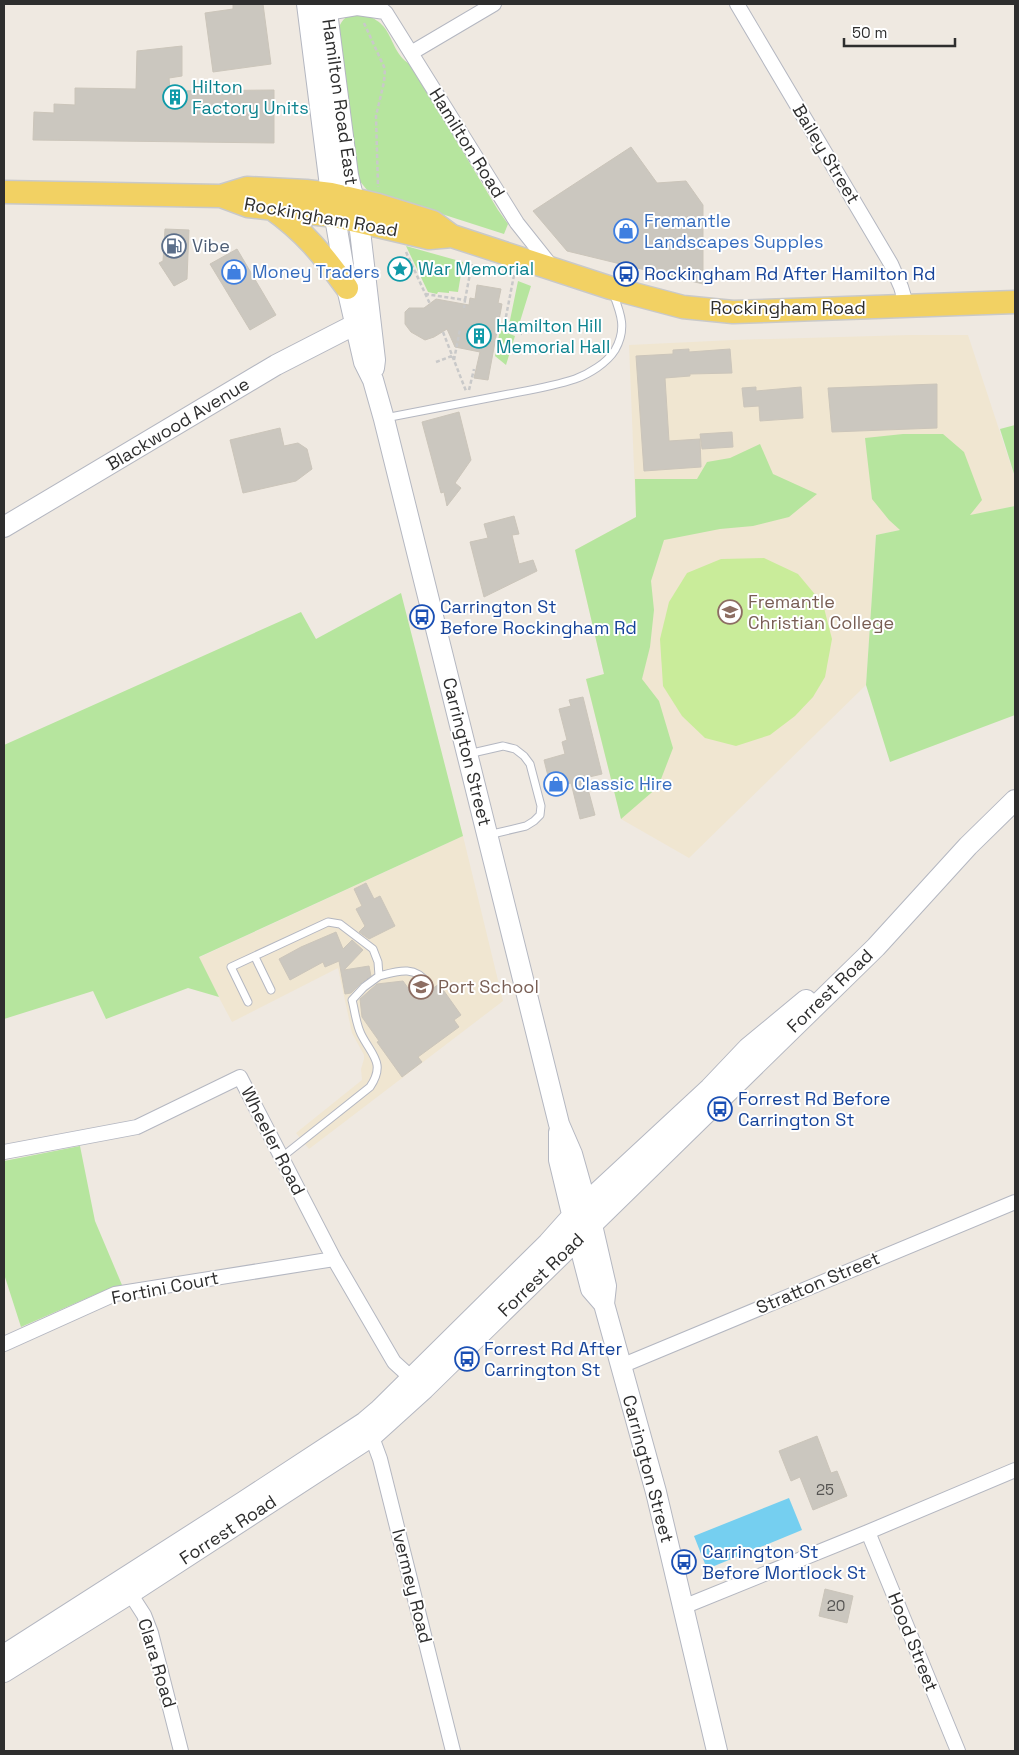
<svg xmlns="http://www.w3.org/2000/svg" width="1019" height="1755" viewBox="0 0 1019 1755" font-family="'Space Grotesk',sans-serif">
<style>
.education{fill:#f0e6d1}
.green{fill:#b6e59e}
.pitch{fill:#c9ec9a}
.water{fill:#75cff0}
.building{fill:#cbc7bf;stroke:#cbc5ba}
.lines{fill:none;stroke-linecap:round;stroke-linejoin:round}
.lane-casing{stroke:#b4b7c1;stroke-width:9}
.street-casing{stroke:#b4b7c1;stroke-width:16}
.secondary-casing{stroke:#b4b7c1;stroke-width:22}
.primary-casing{stroke:#c9c9c9;stroke-width:25}
.path{stroke:#c9c9c9;stroke-width:2.5;stroke-dasharray:4 2.5;stroke-linecap:butt}
.lane{stroke:#fff;stroke-width:7}
.street{stroke:#fff;stroke-width:14}
.secondary{stroke:#fff;stroke-width:20}
.primary{stroke:#f2d163;stroke-width:22}
.labels{text-anchor:middle;stroke-width:4;stroke-linejoin:round;paint-order:stroke}
.number-label{font-size:15px;fill:#555452}
.culture-label{font-size:18px;fill:#0d838f;stroke:#fff;text-anchor:start}
.street-label{font-size:18px;fill:#2e2e2e;stroke:#fff}
.shop-label{font-size:18px;fill:#366cbe;stroke:#fff;text-anchor:start}
.service-label{font-size:18px;fill:#4e5e75;stroke:#fff;text-anchor:start}
.transit-label{font-size:18px;fill:#164399;stroke:#fff;text-anchor:start}
.education-label{font-size:18px;fill:#785e54;stroke:#fff;text-anchor:start}
</style>
<rect width="100%" height="100%" fill="#efe9e1"/>
<path class="education" d="M909,335H968L1015,478V506L876,535L866,685L689,858L621,819L586,679L604,674L575,550L636,517L629,345L733,340Z
M463,836L503,1001L309,1149L296,1133L362,1080L361,1069L364,1059V1055L352,1033L338,968L232,1022L198,958Z"/>
<path class="green" d="M356,13C398,20 385,49 411,65L498,210L508,224L504,234L367,190L359,180L338,32C340,21 345,16 356,13Z
M406,246L463,262L458,292L449,291V293L438,292L437,294L428,292Z
M518,281L531,286L518,328L509,325Z
M500,330L515,336L506,365L495,356Z
M1015,425V477L1000,429Z
M903,434H943L964,452L982,500L970,515L1015,506V715L890,762L866,685L876,535L900,530L889,520L872,499L865,438Z
M760,444L773,474L817,494L789,517L753,526L720,529L664,540L651,581L654,610L650,647L642,679L659,701L673,748L658,787L621,819L586,679L604,674L575,550L636,517L635,479H697L707,462L730,458Z
M401,593L463,836L199,957L219,997L188,988L106,1019L93,991L4,1019V745L301,612L316,639Z
M80,1146L95,1221L122,1285L94,1295L21,1327L4,1274V1161Z"/>
<path class="pitch" d="M764,558L798,574L823,604L832,639L825,677L813,697L795,716L770,735L736,746L705,738L682,716L663,686L660,639L669,602L687,573L721,559Z"/>
<path class="water" d="M789,1498L802,1530L707,1569L694,1536Z"/>
<path class="building" d="M233,4H263L271,64L213,72L205,13L233,9Z
M182,46V76L169,78L170,91L274,90V143L33,140L34,112L54,113V104L75,105V88L136,89L137,51Z
M631,147L657,183L686,181L703,205V284L567,251L533,211Z
M165,229L189,230L187,279L174,286L159,263L163,261Z
M237,249L276,315L250,330L210,264Z
M477,285L501,289L498,303L502,304L488,380L474,378L480,352L455,347L447,329L434,337L425,340L411,332L405,324V312L409,308H424L436,299L469,305L470,298L475,299Z
M689,349V352L730,349L732,373L690,374V376L665,378L669,441L700,439L701,467L644,471L636,356L673,354V350Z
M937,384V428L832,432L828,388Z
M756,387V391L801,387L803,418L760,421L759,406L744,407L742,388Z
M459,412L471,460L455,483L461,488L447,506L444,492L441,493L422,422Z
M280,428L284,446L298,443L307,449L312,469L296,481L243,493L230,440Z
M732,432L733,447L702,449L700,434Z
M514,516L519,534L512,535L519,564L533,560L537,571L484,597L470,542L488,538L484,524Z
M583,697L602,774L585,778L595,815L580,819L571,783L551,788L544,760L565,754L562,742L567,740L559,709L571,706L569,700Z
M366,883L374,899L380,896L395,926L369,939L359,932L365,926L356,909L362,906L354,889Z
M336,932L343,949L352,940L363,950L344,970L369,966L371,976L361,983L351,993L345,994L339,961L325,967L323,962L290,980L279,959L301,947Z
M403,981L408,988L413,985L422,996L439,984L461,1015L454,1020L459,1027L418,1057L422,1062L402,1077L377,1042L379,1041L362,1017L360,999L377,984Z
M817,1436L831,1473L837,1471L847,1496L813,1510L800,1477L791,1481L779,1451Z
M825,1589L853,1596L847,1623L819,1616Z"/>
<g class="lines">
<g class="lane-casing">
<path id="lane" d="M385,418C426,410 467,402 509,394C530,390 554,386 575,379C589,374 607,363 615,350C627,329 621,314 613,293
M468,754L503,746L515,749L524,756L530,764L541,806L540,815L534,821L526,826L488,835
M255,957L271,990
M379,976C398,971 415,965 428,984
M248,1002L231,967L328,922L340,924L373,949L378,962L379,976L364,987L352,1000C355,1011 356,1024 361,1034C372,1056 386,1063 370,1087L282,1157"/>
</g>
<g class="street-casing">
<path id="street" d="M376,4L386,13L517,223L552,267
M737,4L891,264L901,287L907,307
M327,13L357,8L385,12
M411,53L494,4
M4,1152L137,1127L240,1077L334,1259L394,1362L418,1384
M4,1344L115,1294L334,1259
M621,1366L1015,1202
M369,1429L380,1459L453,1751
M868,1532L958,1751
M126,1587L144,1615L151,1633L181,1751
M683,1607L868,1532L1015,1470"/>
</g>
<g class="secondary-casing">
<path id="secondary" d="M307,4L331,194L347,288L364,362L373,380L384,419L559,1124L572,1154L592,1225L606,1286L604,1304L656,1492L717,1751
M326,4L348,175L359,222L375,360L374,368
M4,527L276,365L354,325
M559,1132V1160L578,1239L591,1289L604,1304
M4,1655L243,1502L365,1422L378,1411L548,1243L573,1215L710,1088L748,1048L806,1000
M4,1672L131,1593L372,1436L424,1389L876,947L968,846L1015,800"/>
</g>
<g class="primary-casing">
<path id="primary" d="M4,192L221,196L247,188L306,191L331,194L378,205L433,222L452,236L611,288L683,307L733,312L1015,302
M221,196L248,206L335,216L429,238L452,236
M271,208C305,232 323,255 347,288"/>
</g>
<path class="path" d="M364,23L385,69L384,82L376,116L378,187
M406,252L430,304
M514,275L504,327L522,334
M425,294L465,300L464,308
M465,300L472,263
M443,332L466,391
M454,360L460,329
M436,362L452,356
M469,390L474,369"/>
<use href="#lane" class="lane"/>
<use href="#street" class="street"/>
<use href="#secondary" class="secondary"/>
<use href="#primary" class="primary"/>
</g>
<defs>
<g id="building-ring" transform="scale(1.25)"><circle r="9.5" fill="#fff" stroke="#0f9aa8" stroke-width="1.5"/><path d="M-4-6H4V6H1V3H-1V6H-4ZM-2.5-4.3h1.7v1.8h-1.7ZM.8-4.3h1.7v1.8H.8ZM-2.5-1h1.7V.8h-1.7ZM.8-1h1.7V.8H.8Z" fill="#0f9aa8"/></g>
<g id="shop-ring" transform="scale(1.25)"><circle r="9.5" fill="#fff" stroke="#3f7fe0" stroke-width="1.5"/><path d="M-5-2.5h2.3a2.7 3.5 0 0 1 5.4 0H5L5.5 6h-11ZM-1.5-2.5h3a1.5 2.3 0 0 0-3 0Z" fill="#3f7fe0"/></g>
<g id="fuel-ring" transform="scale(1.25)"><circle r="9.5" fill="#fff" stroke="#5c6f8a" stroke-width="1.5"/><path d="M-5.5-6h7V0h2V4h1.3V-2.5L3-4.5l.8-.8L6-3V5H2.5V1h-1V6h-7ZM-4.2-4.7v3.2H.2V-4.7Z" fill="#5c6f8a"/></g>
<g id="sight-ring" transform="scale(1.25)"><circle r="9.5" fill="#fff" stroke="#0f9aa8" stroke-width="1.5"/><path d="M0-6L1.8-2.2L6-1.7L2.9 1.2L3.7 5.4L0 3.3L-3.7 5.4L-2.9 1.2L-6-1.7L-1.8-2.2Z" fill="#0f9aa8"/></g>
<g id="bus-ring" transform="scale(1.25)"><circle r="9.5" fill="#fff" stroke="#1a4fb4" stroke-width="1.5"/><path d="M-5-6H5V4H4V6H2V4H-2V6H-4V4H-5ZM-3.5-4V0h7V-4ZM-3.5 1.2v1.5H-2V1.2ZM2 1.2v1.5H3.5V1.2Z" fill="#1a4fb4"/></g>
<g id="school-ring" transform="scale(1.25)"><circle r="9.5" fill="#fff" stroke="#8d6e63" stroke-width="1.5"/><path d="M0-5L7-2L0 1L-7-2ZM-4 1L0 2.5L4 1V4Q0 6-4 4Z" fill="#8d6e63"/></g>
</defs>
<g fill-rule="evenodd">
<use href="#building-ring" x="175" y="97"/>
<use href="#shop-ring" x="626" y="231"/>
<use href="#fuel-ring" x="174" y="246"/>
<use href="#sight-ring" x="400" y="269"/>
<use href="#shop-ring" x="234" y="272"/>
<use href="#bus-ring" x="626" y="274"/>
<use href="#building-ring" x="479" y="336"/>
<use href="#school-ring" x="730" y="612"/>
<use href="#bus-ring" x="422" y="617"/>
<use href="#shop-ring" x="556" y="784"/>
<use href="#school-ring" x="421" y="987"/>
<use href="#bus-ring" x="720" y="1109"/>
<use href="#bus-ring" x="467" y="1359"/>
<use href="#bus-ring" x="684" y="1562"/>
</g>
<g class="labels">
<g class="number-label">
<text x="825" y="1495">25</text>
<text x="836" y="1611">20</text>
</g>
<g class="culture-label">
<text x="192" y="93">Hilton<tspan x="192" dy="21">Factory Units</tspan></text>
<text x="418" y="275">War Memorial</text>
<text x="496" y="332">Hamilton Hill<tspan x="496" dy="21">Memorial Hall</tspan></text>
</g>
<g class="street-label">
<text transform="translate(340 102) rotate(82)" y="6">Hamilton Road East</text>
<text transform="translate(467 143) rotate(58)" y="6">Hamilton Road</text>
<text transform="translate(826 154) rotate(59)" y="6">Bailey Street</text>
<text transform="translate(321 217) rotate(10)" y="6">Rockingham Road</text>
<text x="788" y="314">Rockingham Road</text>
<text transform="translate(178 424) rotate(-31)" y="6">Blackwood Avenue</text>
<text transform="translate(467 752) rotate(76)" y="6">Carrington Street</text>
<text transform="translate(830 991) rotate(-44)" y="6">Forrest Road</text>
<text transform="translate(273 1141) rotate(63)" y="6">Wheeler Road</text>
<text transform="translate(541 1275) rotate(-44)" y="6">Forrest Road</text>
<text transform="translate(818 1283) rotate(-23)" y="6">Stratton Street</text>
<text transform="translate(165 1288) rotate(-11)" y="6">Fortini Court</text>
<text transform="translate(648 1469) rotate(75)" y="6">Carrington Street</text>
<text transform="translate(228 1530) rotate(-33)" y="6">Forrest Road</text>
<text transform="translate(412 1586) rotate(76)" y="6">Ivermey Road</text>
<text transform="translate(913 1642) rotate(68)" y="6">Hood Street</text>
<text transform="translate(157 1663) rotate(73)" y="6">Clara Road</text>
</g>
<g class="shop-label">
<text x="644" y="227">Fremantle<tspan x="644" dy="21">Landscapes Supples</tspan></text>
<text x="252" y="278">Money Traders</text>
<text x="574" y="790">Classic Hire</text>
</g>
<g class="service-label">
<text x="192" y="252">Vibe</text>
</g>
<g class="transit-label">
<text x="644" y="280">Rockingham Rd After Hamilton Rd</text>
<text x="440" y="613">Carrington St<tspan x="440" dy="21">Before Rockingham Rd</tspan></text>
<text x="738" y="1105">Forrest Rd Before<tspan x="738" dy="21">Carrington St</tspan></text>
<text x="484" y="1355">Forrest Rd After<tspan x="484" dy="21">Carrington St</tspan></text>
<text x="702" y="1558">Carrington St<tspan x="702" dy="21">Before Mortlock St</tspan></text>
</g>
<g class="education-label">
<text x="748" y="608">Fremantle<tspan x="748" dy="21">Christian College</tspan></text>
<text x="438" y="993">Port School</text>
</g>
</g>
<rect width="1019" height="1755" fill="none" stroke="#2e2e2e" stroke-width="10"/>
<path d="M844 38v8h111v-8" fill="none" stroke="#2e2e2e" stroke-width="2.5"/>
<text x="852" y="38" font-size="15" fill="#2e2e2e" stroke="#ffffff" stroke-width="4" paint-order="stroke">50 m</text>
</svg>
